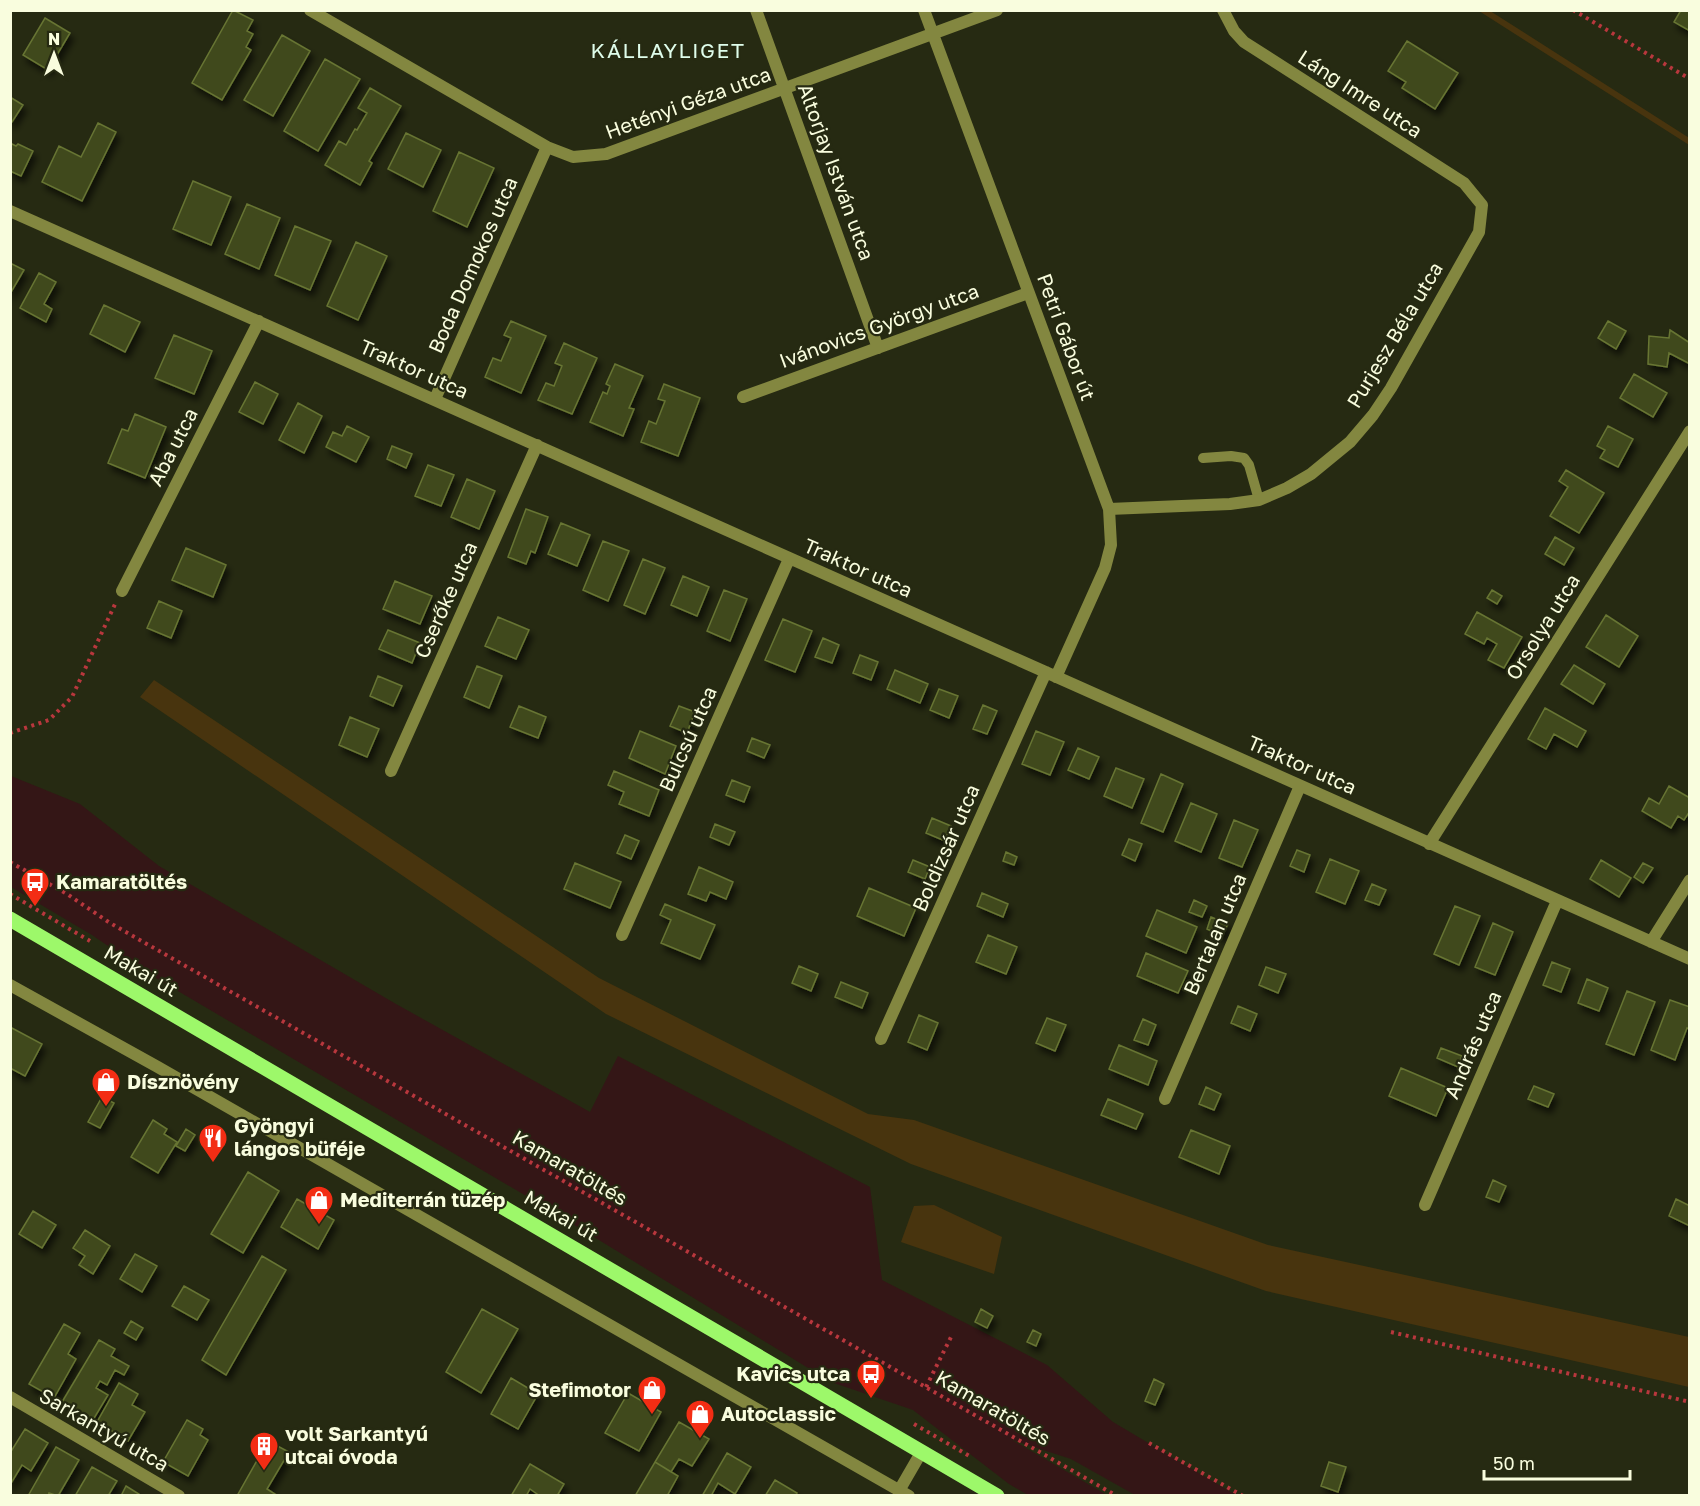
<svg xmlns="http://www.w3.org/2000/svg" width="1700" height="1506" viewBox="0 0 1700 1506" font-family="'Golos Text',sans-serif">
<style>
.green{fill:#341616}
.water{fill:#48340e}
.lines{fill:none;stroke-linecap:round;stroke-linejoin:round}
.stream{stroke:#48340e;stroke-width:6}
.building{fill:#414a1f;stroke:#677533;stroke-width:1.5;filter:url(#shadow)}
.path{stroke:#b8373d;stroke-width:4;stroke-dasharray:3 4.5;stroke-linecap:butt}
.lane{stroke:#838740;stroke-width:10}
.street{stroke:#838740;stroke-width:12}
.primary{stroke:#9df86a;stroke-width:15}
.labels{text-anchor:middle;stroke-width:4.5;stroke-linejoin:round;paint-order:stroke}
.street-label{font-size:20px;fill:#f9fdde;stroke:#262a12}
.poi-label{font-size:20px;font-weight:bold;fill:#f9fdde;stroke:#262a12;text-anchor:start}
.neighbourhood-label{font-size:21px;letter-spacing:1.5px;fill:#dffdeb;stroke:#262a12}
</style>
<defs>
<filter id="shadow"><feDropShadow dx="3.5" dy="6" stdDeviation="3" flood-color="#0009"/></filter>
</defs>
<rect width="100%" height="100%" fill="#262a12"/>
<path class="green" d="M11,776L80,804L159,866L396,1004L590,1112L618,1056L870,1187L882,1280L1047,1365L1113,1422L1236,1495H1135L1071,1459L1012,1440L1107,1495H1028L1009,1484L913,1410L831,1382L545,1207L149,974L92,935L11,887Z"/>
<path class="water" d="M154,680L599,978L868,1114L914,1120L1268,1245L1689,1337V1387L1266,1291L911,1164L606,1014L140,697Z
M934,1205L1002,1237L994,1274L901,1242L914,1206Z"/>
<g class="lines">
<path class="stream" d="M1483,10L1690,142"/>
</g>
<path class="building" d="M233,10L253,20L247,31L253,34L246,47L251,50L222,100L192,83Z
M1681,10H1690V31L1674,22Z
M45,18L70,33L48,70L23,55Z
M282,35L310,51L273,116L244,100Z
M1407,41L1458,73L1435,109L1402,88L1406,82L1388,71Z
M325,59L360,79L318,151L284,131Z
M370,88L401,106L369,161L372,163L360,185L325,165L339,141L346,145L355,129L357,130L367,113L358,108Z
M10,97L23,105L12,122H10Z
M98,123L116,132L82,201L42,182L59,146L81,157Z
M406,133L441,150L423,187L388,169Z
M10,143L16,146L18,144L33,151L21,176L10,171Z
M459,152L494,168L467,227L433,211Z
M193,181L231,197L211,245L173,229Z
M247,204L280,218L259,269L225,254Z
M295,226L331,241L310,290L275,275Z
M356,242L387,256L358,320L327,306Z
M10,263L24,270L10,294Z
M39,273L56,282L44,304L52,309L46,322L20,308Z
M104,305L140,322L125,352L90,334Z
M511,321L546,336L521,393L485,377L493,358L501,361L511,338L504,335Z
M1608,321L1626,331L1616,349L1598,338Z
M1670,330L1690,343V364L1669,353L1667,367L1648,364L1649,336L1669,338Z
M174,335L212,351L194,394L155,378Z
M564,343L597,358L572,414L538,400L546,383L554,386L562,366L555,363Z
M615,364L643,376L629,408L634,409L623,436L590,422L603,392L607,394L610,386L606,384Z
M1634,374L1667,393L1653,417L1620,398Z
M255,382L278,394L263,424L239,412Z
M664,384L700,398L678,456L641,442L649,421L656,424L665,401L658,399Z
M298,403L322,416L304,453L279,440Z
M135,414L166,427L145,478L108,463L122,429L128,431Z
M347,426L369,437L356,462L326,447L333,432L342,436Z
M1608,426L1633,439L1618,467L1600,458L1605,450L1597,446Z
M392,446L412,454L406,468L387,459Z
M428,465L454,475L441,506L415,496Z
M1566,470L1604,493L1579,533L1550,516L1568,487L1559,481Z
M467,479L495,491L479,529L451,517Z
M526,509L548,517L535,553L531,551L526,564L508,557Z
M561,523L590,535L577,566L548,554Z
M1555,537L1574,548L1564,565L1545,554Z
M603,541L629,551L608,601L583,590Z
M186,548L226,565L213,597L172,580Z
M643,559L665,568L645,614L624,605Z
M683,576L709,587L697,616L671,605Z
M395,581L432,596L420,624L383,609Z
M724,590L747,599L730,641L707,631Z
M1492,590L1502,596L1497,604L1487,598Z
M159,601L182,611L171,638L147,628Z
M1477,612L1522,637L1504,668L1488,660L1497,644L1487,638L1484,644L1465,634Z
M1606,615L1638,636L1619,667L1586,647Z
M498,617L529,630L516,659L485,646Z
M783,619L812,631L795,672L765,660Z
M388,630L420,643L412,663L379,649Z
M823,638L839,645L832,663L815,657Z
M860,655L878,662L871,680L853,673Z
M1574,665L1605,684L1593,704L1561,684Z
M477,666L502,676L489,708L464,697Z
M895,670L928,684L920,703L887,689Z
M378,676L402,686L393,706L370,696Z
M939,689L958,696L949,718L930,710Z
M983,705L997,711L987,734L973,729Z
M519,706L546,717L538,738L510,727Z
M679,706L695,712L687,733L670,726Z
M1545,708L1586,731L1577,747L1554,734L1546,749L1528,739Z
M350,717L379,729L367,757L339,745Z
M640,731L676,746L665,774L629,758Z
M1036,731L1064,742L1050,775L1022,764Z
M752,738L770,745L764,758L747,751Z
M1078,748L1099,757L1089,779L1068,770Z
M1116,768L1144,779L1132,808L1104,796Z
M614,771L659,790L649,816L619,804L624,792L608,785Z
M1161,774L1183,784L1163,832L1141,823Z
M732,780L750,787L744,802L726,795Z
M1669,786L1690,798V811L1684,820L1678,816L1671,828L1642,811L1649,798L1659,804Z
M1191,803L1217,814L1201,852L1175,841Z
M932,818L951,826L945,841L926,833Z
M1234,820L1258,830L1242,867L1219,858Z
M715,824L735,832L729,845L710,837Z
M625,835L639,841L631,859L617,853Z
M1129,839L1142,844L1135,861L1122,855Z
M1297,850L1310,855L1304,872L1290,866Z
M1006,852L1017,857L1014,865L1003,861Z
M1330,859L1359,871L1345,904L1316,892Z
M913,860L930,867L925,879L908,872Z
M1601,860L1631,878L1619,897L1590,879Z
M575,863L621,882L610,908L564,889Z
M1643,863L1653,868L1643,883L1634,877Z
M699,867L733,882L726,899L710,892L706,901L688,894Z
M1372,884L1386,890L1379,905L1365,900Z
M869,888L916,908L904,936L857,916Z
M982,893L1008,904L1003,917L977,906Z
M1194,900L1207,906L1202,917L1189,912Z
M665,904L715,925L700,959L661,943L671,920L660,915Z
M1455,906L1480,916L1459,965L1434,954Z
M1157,910L1197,927L1186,953L1146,936Z
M1211,917L1228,924L1222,936L1207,929Z
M1493,923L1513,932L1495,975L1475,967Z
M988,935L1017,947L1006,974L976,962Z
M1146,953L1188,971L1178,993L1137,976Z
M1552,962L1570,969L1561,992L1543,985Z
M799,966L818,974L811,991L792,983Z
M1266,967L1286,974L1278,993L1259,985Z
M1587,979L1608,988L1599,1011L1578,1003Z
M841,982L868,993L862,1008L835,997Z
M1627,991L1655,1002L1634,1055L1606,1044Z
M1670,1000L1690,1007V1029L1687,1028L1675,1060L1651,1050Z
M1238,1006L1257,1014L1250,1031L1231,1023Z
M919,1015L938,1023L927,1050L908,1042Z
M1047,1018L1066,1025L1055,1051L1036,1043Z
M1143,1019L1156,1025L1148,1045L1134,1040Z
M10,1027L42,1044L25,1076L10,1068Z
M1119,1045L1157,1061L1148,1085L1109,1069Z
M1441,1048L1462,1056L1458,1067L1437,1058Z
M1401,1068L1448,1088L1436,1116L1389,1096Z
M1534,1086L1554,1094L1548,1107L1528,1099Z
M1206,1087L1221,1094L1214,1110L1199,1104Z
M102,1097L114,1103L100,1128L88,1122Z
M1108,1099L1143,1114L1136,1129L1101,1115Z
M153,1120L167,1129L164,1134L177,1142L158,1173L131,1157Z
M186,1129L195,1135L185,1151L176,1146Z
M1191,1130L1230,1146L1219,1174L1179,1157Z
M248,1172L279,1191L243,1253L211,1234Z
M1493,1180L1506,1186L1499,1202L1486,1197Z
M297,1199L334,1220L318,1249L281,1227Z
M1676,1199L1690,1206V1226L1669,1216Z
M33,1211L56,1225L42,1248L19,1234Z
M85,1230L110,1246L93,1274L79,1265L85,1256L73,1248Z
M135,1254L157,1266L142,1292L120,1279Z
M262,1256L286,1270L226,1375L202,1360Z
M184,1286L209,1300L197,1320L172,1306Z
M482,1309L518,1329L481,1393L446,1372Z
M981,1309L993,1316L987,1328L975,1322Z
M131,1321L143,1328L136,1340L124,1333Z
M64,1324L80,1333L68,1354L76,1359L54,1398L29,1384Z
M1033,1330L1041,1334L1036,1346L1027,1342Z
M99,1340L115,1349L111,1356L129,1366L124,1375L115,1370L107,1385L100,1381L96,1388L108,1395L93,1420L62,1402Z
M511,1378L538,1394L518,1429L491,1414Z
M1154,1379L1164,1384L1155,1405L1145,1401Z
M119,1383L138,1394L132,1405L145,1412L128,1441L97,1422Z
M628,1393L661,1412L639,1451L605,1433Z
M187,1420L203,1429L200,1435L208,1440L188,1476L163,1462Z
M679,1422L709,1439L692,1466L679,1459L671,1472L655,1462Z
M25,1429L48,1443L31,1471L22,1465L10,1485V1453Z
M268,1441L289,1452L267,1489L278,1496H237Z
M56,1447L79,1460L58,1496L49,1493L48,1496H28Z
M727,1453L751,1467L735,1494L718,1483L711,1496H702Z
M655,1462L678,1476L667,1496H635Z
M1329,1462L1346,1467L1338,1492L1321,1486Z
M530,1464L564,1484L557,1496H536L537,1494L530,1489L526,1496H511Z
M92,1467L117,1481L108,1496H75Z
M775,1480L797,1493L795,1496H765Z
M126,1486L142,1496H121Z"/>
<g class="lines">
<path class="path" d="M1573,10L1690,79
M10,733L49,720L72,697L116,602
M10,862L67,894L110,923L1117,1496
M10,894L90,941
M1391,1332L1690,1402
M926,1387L952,1335
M914,1424L971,1457
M1149,1443L1243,1496"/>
<path class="lane" d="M1203,458L1231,456L1244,458L1249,465L1259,500"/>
<path class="street" d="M310,10L547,147L573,157L606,154L997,10
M756,10L878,348
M924,10L1109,509L1111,545L1105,568L1056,677
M10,211L1690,959
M743,397L1028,293
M435,399L547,147
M1109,509L1230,504L1259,500L1287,488L1311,474L1350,442L1373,415L1391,388L1479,232L1482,205L1464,183L1244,42L1234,31L1223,10
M122,591L259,321
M391,771L537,445
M1429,844L1690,431
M622,935L789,559
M1651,942L1690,880
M10,985L156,1066L909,1496
M881,1039L1046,672
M1165,1099L1300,786
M1425,1205L1557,901
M10,1397L179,1496
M900,1489L922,1451"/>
<path class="primary" d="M10,919L997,1496"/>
</g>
<defs>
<g id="bus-pin" transform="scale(1.5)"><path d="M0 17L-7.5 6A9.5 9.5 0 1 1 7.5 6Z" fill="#f32d14" stroke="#262a12"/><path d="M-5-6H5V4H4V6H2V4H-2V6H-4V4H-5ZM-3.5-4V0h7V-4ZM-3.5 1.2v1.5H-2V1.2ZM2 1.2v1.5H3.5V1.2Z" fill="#fff"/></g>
<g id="shop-pin" transform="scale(1.5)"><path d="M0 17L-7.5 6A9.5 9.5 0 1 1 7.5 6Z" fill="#f32d14" stroke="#262a12"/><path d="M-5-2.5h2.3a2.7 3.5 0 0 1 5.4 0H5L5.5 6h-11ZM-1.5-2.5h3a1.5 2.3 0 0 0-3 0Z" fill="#fff"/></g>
<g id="restaurant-pin" transform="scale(1.5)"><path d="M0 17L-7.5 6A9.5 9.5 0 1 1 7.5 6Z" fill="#f32d14" stroke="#262a12"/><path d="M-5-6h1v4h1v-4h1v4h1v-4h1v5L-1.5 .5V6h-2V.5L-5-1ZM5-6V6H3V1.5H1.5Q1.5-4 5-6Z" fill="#fff"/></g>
<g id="building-pin" transform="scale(1.5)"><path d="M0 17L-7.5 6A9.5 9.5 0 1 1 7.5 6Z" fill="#f32d14" stroke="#262a12"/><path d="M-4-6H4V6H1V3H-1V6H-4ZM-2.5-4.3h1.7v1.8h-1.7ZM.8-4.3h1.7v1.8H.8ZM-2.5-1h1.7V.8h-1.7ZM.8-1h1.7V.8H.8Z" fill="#fff"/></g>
</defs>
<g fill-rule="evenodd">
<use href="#bus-pin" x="35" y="882"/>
<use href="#shop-pin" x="106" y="1082"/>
<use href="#restaurant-pin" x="213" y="1138"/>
<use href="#shop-pin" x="319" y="1200"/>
<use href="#bus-pin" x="871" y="1374"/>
<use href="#shop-pin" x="652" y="1390"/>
<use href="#shop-pin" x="700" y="1414"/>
<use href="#building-pin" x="264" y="1446"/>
</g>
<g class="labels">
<g class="street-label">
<text transform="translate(1360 94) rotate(33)" y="7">Láng Imre utca</text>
<text transform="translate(688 103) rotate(-20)" y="7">Hetényi Géza utca</text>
<text transform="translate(836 172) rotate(70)" y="7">Altorjay István utca</text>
<text transform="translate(473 265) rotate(-66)" y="7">Boda Domokos utca</text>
<text transform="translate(879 326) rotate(-20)" y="7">Ivánovics György utca</text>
<text transform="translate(1395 335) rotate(-59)" y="7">Purjesz Béla utca</text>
<text transform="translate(1066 337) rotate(70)" y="7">Petri Gábor út</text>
<text transform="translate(414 369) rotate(24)" y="7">Traktor utca</text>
<text transform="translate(173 447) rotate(-63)" y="7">Aba utca</text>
<text transform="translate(858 568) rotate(24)" y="7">Traktor utca</text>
<text transform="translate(446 600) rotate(-66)" y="7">Cserőke utca</text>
<text transform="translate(1543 627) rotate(-58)" y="7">Orsolya utca</text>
<text transform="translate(688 739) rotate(-66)" y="7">Bulcsú utca</text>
<text transform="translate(1302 765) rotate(24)" y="7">Traktor utca</text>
<text transform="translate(946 848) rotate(-66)" y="7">Boldizsár utca</text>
<text transform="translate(1215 934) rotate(-67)" y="7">Bertalan utca</text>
<text transform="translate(141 971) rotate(30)" y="7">Makai út</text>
<text transform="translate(1473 1045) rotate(-67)" y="7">András utca</text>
<text transform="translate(570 1168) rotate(30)" y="7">Kamaratöltés</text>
<text transform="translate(561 1216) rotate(30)" y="7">Makai út</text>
<text transform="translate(993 1408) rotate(30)" y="7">Kamaratöltés</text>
<text transform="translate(104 1430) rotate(30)" y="7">Sarkantyú utca</text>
</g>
<g class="poi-label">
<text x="56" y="889">Kamaratöltés</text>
<text x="127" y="1089">Dísznövény</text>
<text x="234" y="1133">Gyöngyi<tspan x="234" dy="23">lángos büféje</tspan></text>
<text x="340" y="1207">Mediterrán tüzép</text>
<text x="850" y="1381" text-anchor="end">Kavics utca</text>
<text x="631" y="1397" text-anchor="end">Stefimotor</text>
<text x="721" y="1421">Autoclassic</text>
<text x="285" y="1441">volt Sarkantyú<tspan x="285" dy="23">utcai óvoda</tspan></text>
</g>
<g class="neighbourhood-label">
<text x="668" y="58">KÁLLAYLIGET</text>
</g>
</g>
<rect width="1700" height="1506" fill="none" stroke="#f9fdde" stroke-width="24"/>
<g transform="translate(54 54)" stroke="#262a12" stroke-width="4.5" paint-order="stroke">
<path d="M0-4.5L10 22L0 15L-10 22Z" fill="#f9fdde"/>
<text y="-9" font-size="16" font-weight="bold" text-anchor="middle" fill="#f9fdde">N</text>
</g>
<path d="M1484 1470v9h146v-9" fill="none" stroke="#f9fdde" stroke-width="3"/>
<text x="1493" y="1470" font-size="18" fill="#f9fdde" stroke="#262a12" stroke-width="4.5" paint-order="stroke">50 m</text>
</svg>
